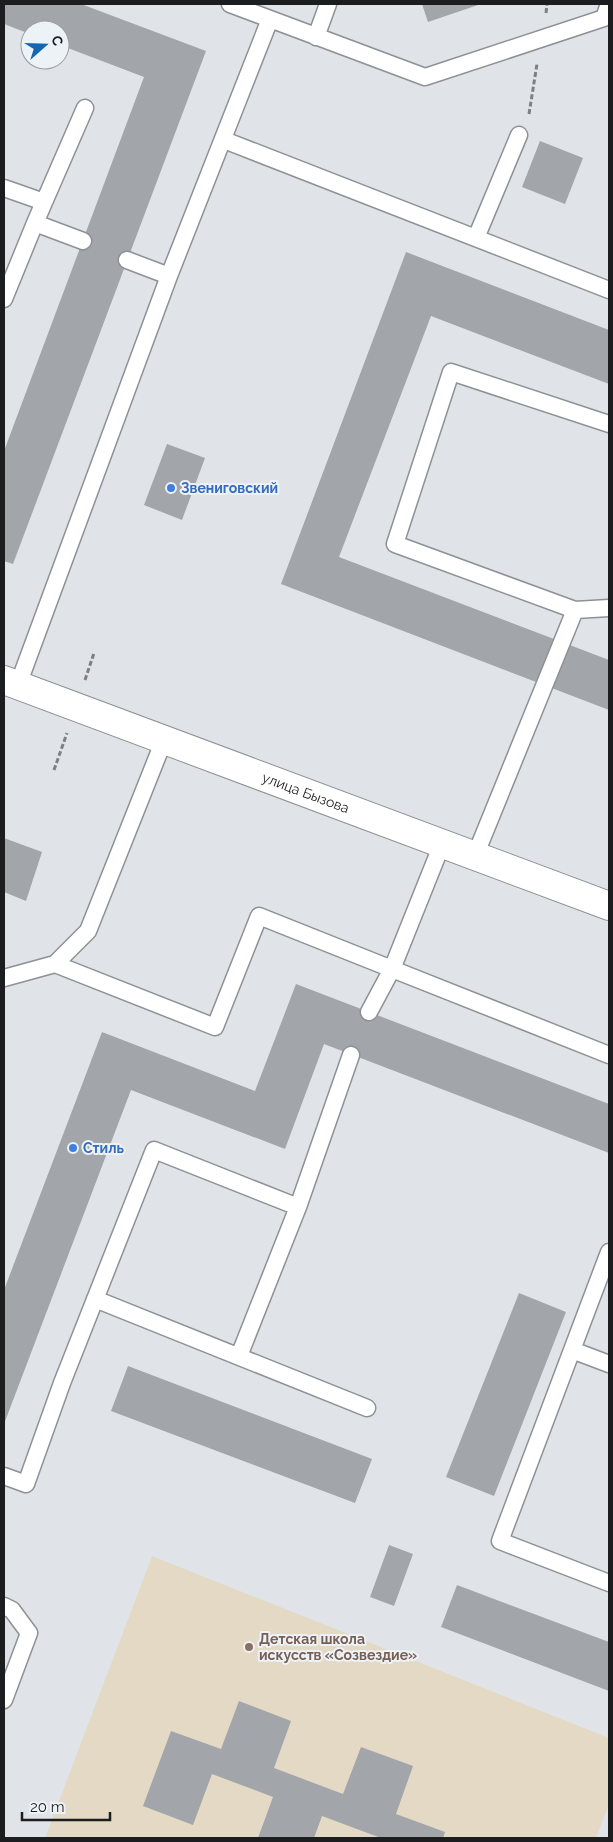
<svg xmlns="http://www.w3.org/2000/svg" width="613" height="1842" viewBox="0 0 613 1842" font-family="Raleway,sans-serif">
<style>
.education{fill:#e3d9c4}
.building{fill:#a2a6aa}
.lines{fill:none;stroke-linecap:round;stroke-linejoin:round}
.service-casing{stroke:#8d9196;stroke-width:19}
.tertiary-casing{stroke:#8d9196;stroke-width:30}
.path{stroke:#7d7f83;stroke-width:3;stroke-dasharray:5 2.5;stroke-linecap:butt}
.service{stroke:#fff;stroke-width:16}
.tertiary{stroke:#fff;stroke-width:28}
.shop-dot{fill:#3f7fe0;stroke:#edf2f6;stroke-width:2}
.education-dot{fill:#8d6e63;stroke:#edf2f6;stroke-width:2}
.labels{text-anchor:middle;stroke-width:4;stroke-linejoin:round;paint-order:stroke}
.shop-label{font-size:14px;font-weight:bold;fill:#366cbe;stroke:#edf2f6;text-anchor:start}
.street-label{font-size:14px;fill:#1c1d1f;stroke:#edf2f6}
.education-label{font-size:14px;font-weight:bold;fill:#785e54;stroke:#edf2f6;text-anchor:start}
</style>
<rect width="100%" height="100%" fill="#e0e4e9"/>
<path class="education" d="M152,1556L609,1738V1804L596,1838H45Z"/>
<path class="building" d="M4,4H81L206,51L13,564L4,561V451L144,77L60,45V30H30V34L4,24Z
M422,4H481L428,22Z
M540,141L583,158L565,204L522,187Z
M406,252L609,330V384L431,316L339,557L609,660V710L281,584Z
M167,444L205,458L182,520L144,505Z
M4,838L42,852L26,901L4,892Z
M296,984L609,1104V1153L324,1044L285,1149L131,1090L4,1424V1290L102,1032L255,1091Z
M519,1293L566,1312L494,1496L446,1477Z
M128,1366L372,1459L355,1503L111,1411Z
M389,1545L413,1554L394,1606L370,1597Z
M457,1585L609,1642V1691L441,1627Z
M239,1701L291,1721L274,1768L343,1794L361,1747L413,1766L396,1814L445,1832L443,1838H381L322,1816L314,1838H258L273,1797L212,1774L193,1825L143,1806L171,1731L221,1749Z"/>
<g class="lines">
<g class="service-casing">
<path id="service" d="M230,4L425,77L604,18L609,4
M316,37L328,4
M224,140L609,290
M4,188L44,202
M476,238L519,135
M83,241L35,223L85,108
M127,260L169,276
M4,299L35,223
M609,424L451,372L395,544L575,610L609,608
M18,685L169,276L270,19
M442,844L392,969L609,1055
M475,856L575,610
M55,964L215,1027L259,916L392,969L369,1012
M4,978L55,964L88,931L164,740
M95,1299L367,1408
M572,1350L609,1252
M239,1356L298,1207
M609,1364L572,1350L500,1541L609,1583
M4,1476L26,1484L62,1383L154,1150L298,1207L351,1055
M4,1606L12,1610L29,1633L4,1700"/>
</g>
<g class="tertiary-casing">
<g id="tertiary">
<path id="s1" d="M4,680L609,906"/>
</g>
</g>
<path class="path" d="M546,13L547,4
M529,114L537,64
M85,680L94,653
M54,770L67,733"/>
<use href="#service" class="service"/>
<use href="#tertiary" class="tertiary"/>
</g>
<g class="shop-dot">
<circle cx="171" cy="488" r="5"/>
<circle cx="73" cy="1148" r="5"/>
</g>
<circle class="education-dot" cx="249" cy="1647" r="5"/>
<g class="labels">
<g class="shop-label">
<text x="181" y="493">Звениговский</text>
<text x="83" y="1153">Стиль</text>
</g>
<g class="street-label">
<text dy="5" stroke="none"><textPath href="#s1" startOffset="322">улица Бызова</textPath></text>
</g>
<g class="education-label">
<text x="259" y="1644">Детская школа<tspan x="259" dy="16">искусств «Созвездие»</tspan></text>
</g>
</g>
<rect width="613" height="1842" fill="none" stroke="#1c1d1f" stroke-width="10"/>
<g transform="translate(45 45) rotate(70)"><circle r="24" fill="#edf2f6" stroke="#999da0"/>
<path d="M0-4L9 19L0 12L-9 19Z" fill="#1465b3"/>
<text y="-8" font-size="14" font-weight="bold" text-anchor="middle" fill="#1c1d1f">С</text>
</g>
<path d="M22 1812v8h88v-8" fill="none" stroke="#1c1d1f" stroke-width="2.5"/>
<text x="30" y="1812" font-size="15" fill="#1c1d1f" stroke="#edf2f6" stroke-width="4" paint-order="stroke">20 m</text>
</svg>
